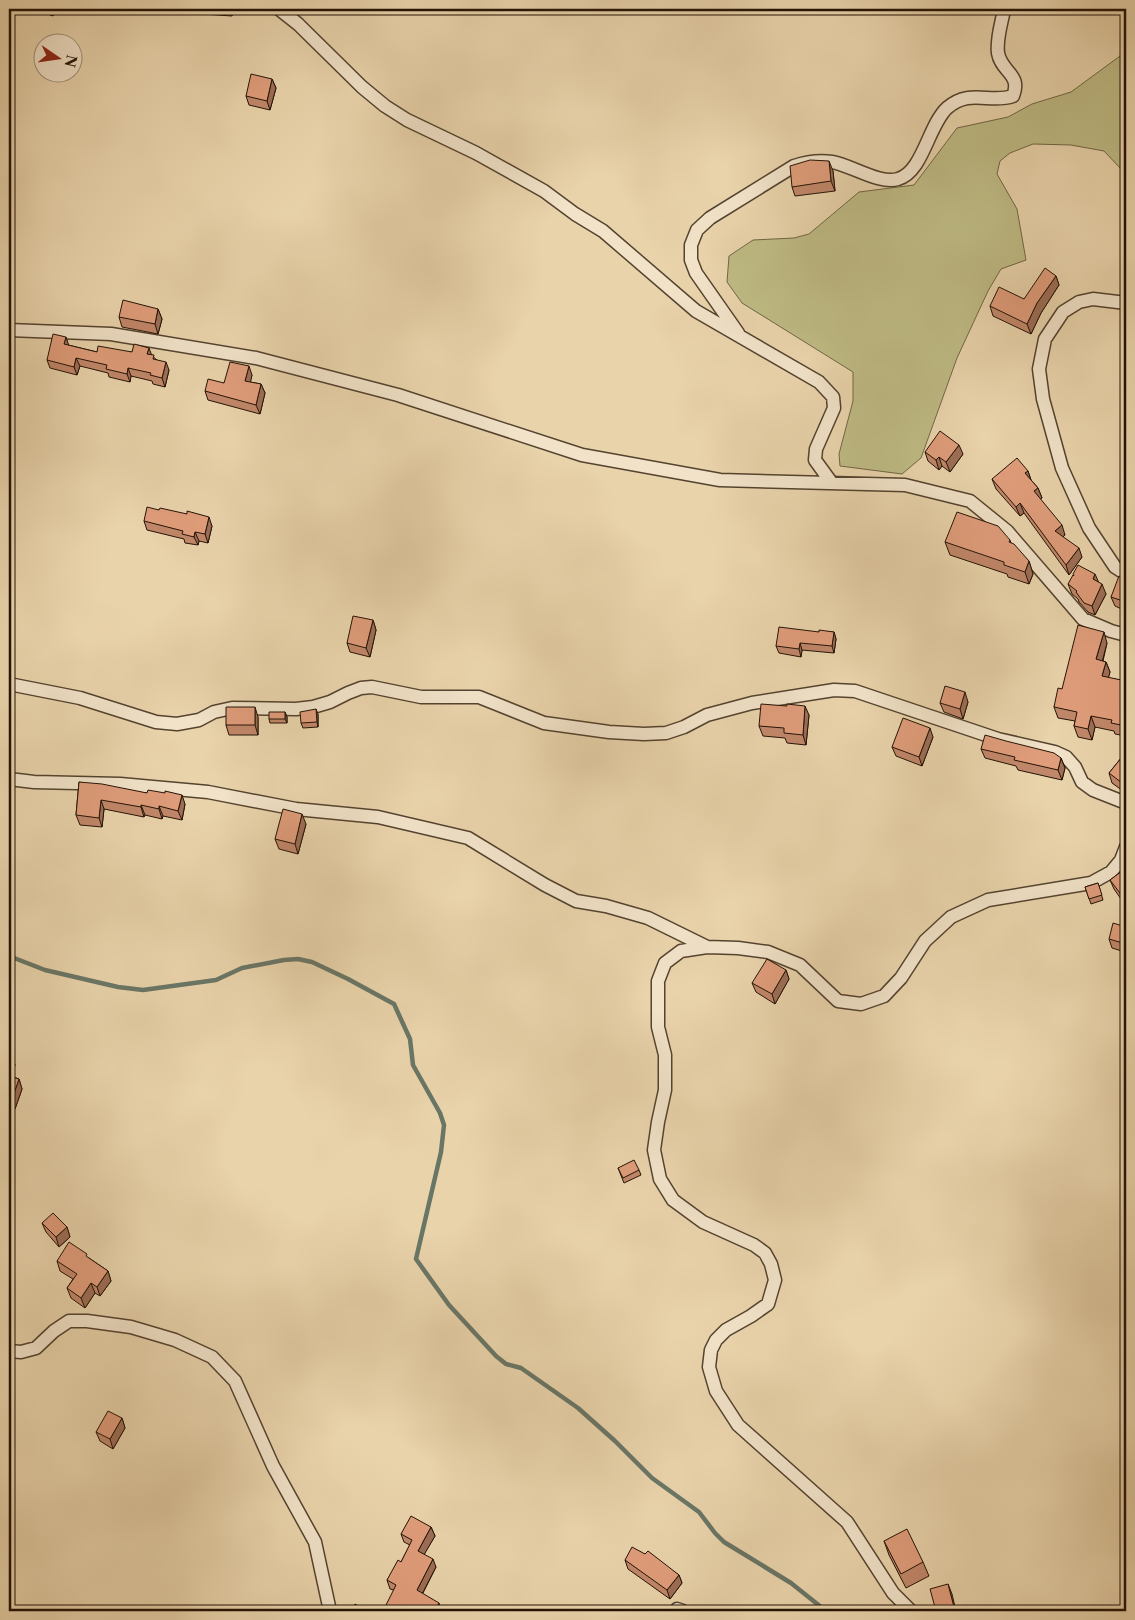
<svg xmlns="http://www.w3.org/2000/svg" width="1135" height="1620" viewBox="0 0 1135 1620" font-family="'Libre Caslon Text',serif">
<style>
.green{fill:#beba84;stroke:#706645}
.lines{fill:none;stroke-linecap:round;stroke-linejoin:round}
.stream{stroke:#697666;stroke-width:4.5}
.minor-casing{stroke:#54432f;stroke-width:15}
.minor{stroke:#f1e2c8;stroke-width:12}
.wall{fill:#c1876a;stroke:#231306}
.shaded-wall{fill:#9d6e56;stroke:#231306}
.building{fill:#e09d7b;stroke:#231306}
</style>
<rect width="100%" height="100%" fill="#e9d3ab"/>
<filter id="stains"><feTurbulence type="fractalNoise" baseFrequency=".004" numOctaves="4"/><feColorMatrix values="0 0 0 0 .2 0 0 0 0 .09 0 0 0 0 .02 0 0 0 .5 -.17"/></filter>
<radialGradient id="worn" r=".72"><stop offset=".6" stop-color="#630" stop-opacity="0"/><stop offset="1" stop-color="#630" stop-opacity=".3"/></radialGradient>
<path class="green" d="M1126,47V169L1122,170L1104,151L1071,145L1033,144L1010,153L1000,161L997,174L1017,209L1026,260L1001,269L988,291L957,358L921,458L902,474L840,466L839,454L853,401V372L742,303L727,282L729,256L753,240L794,238L809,234L859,192L914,185L957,128L1008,117L1032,104L1071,92L1120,56Z"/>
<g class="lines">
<path class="stream" d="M9,956L45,970L118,987L143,990L216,980L242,968L284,960L298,959L312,962L348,979L394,1004L410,1039L413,1065L440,1113L444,1125L441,1152L416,1259L449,1305L496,1356L506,1364L521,1368L578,1408L615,1441L652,1478L699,1512L715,1533L724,1542L791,1583L826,1611"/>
<g class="minor-casing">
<path id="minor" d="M279,9L298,24L362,87L385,106L407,120L476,153L544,191L575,214L603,231L696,311L819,382L833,397L834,408L816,449L815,460L831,482
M1126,303L1093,299L1079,302L1063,312L1045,339L1039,369L1043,399L1062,468L1089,528L1115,567L1126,574
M9,330L111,334L256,358L398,395L582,455L720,480L905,485L970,501L1007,531L1083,619L1111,631L1126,635
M738,333L696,273L691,260V245L697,230L710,218L794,166C806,162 819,160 832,162C851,165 880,185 898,179C923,172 928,126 947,108C970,88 990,104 1013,96C1022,74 1001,72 998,53C996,39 1002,22 1004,9
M9,684L80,698L156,722L177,724L199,720L214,712L232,708L296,709L313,707L330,702L348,693L361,688L372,687L421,697H479L544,723L609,732L644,734L666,733L684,727L707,715L752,703L834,690L855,691L998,739L1055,752L1066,757L1075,767L1082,782L1093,790L1126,803
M9,779L34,782L120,784L208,792L296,809L378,817L468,838L545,885L576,901L606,906L648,918L707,947
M9,1351L21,1352L36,1348L54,1331L69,1321H87L131,1327L175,1340L212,1357L235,1381L273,1466L315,1542L330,1611
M677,1609L683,1611
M911,1611L893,1593L847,1522L738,1425L716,1391L709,1367L711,1350L716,1340L726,1330L751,1316L768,1304L775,1280L771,1264L765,1253L754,1245L703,1222L673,1200L660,1179L654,1150L658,1122L665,1090V1055L658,1027V981L665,963L681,951L707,947L738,948L768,952L800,965L838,1001L861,1004L884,996L901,978L925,941L951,917L988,900L1091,883L1111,872L1121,860L1126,847"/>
</g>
<use href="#minor" class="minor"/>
</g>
<path class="wall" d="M34,9H55L53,16Z
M201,9H232V16L203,14Z
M272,79L276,88L270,110L249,105L246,96Z
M833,171L835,191L795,196L792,187Z
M1056,276L1059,285L1041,313L1031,334L993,316L990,306L1024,299Z
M158,309L162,319L158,334L122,327L119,317Z
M66,337L68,345L97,352H132L151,355L169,370L165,387L153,384L152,381L131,376L130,382L109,377L108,373L80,366L77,375L50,368L47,360Z
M252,375L250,382L261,384L265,393L260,414L208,400L205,391L224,383Z
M925,452L963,454L950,472L942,466L939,470L928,461Z
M1028,471L1031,480L1038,488L1042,498L1040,499L1065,535L1063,537L1082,557L1069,575L1024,513L1020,516L996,489L992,479Z
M159,510L212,526L208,543L199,541L198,545L185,543L184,539L147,530L144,521Z
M1010,540L1011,543L1029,561L1033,574L1029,584L1008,577L1007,574L950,555L945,542Z
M1126,579V611L1115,606L1111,597Z
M1098,582L1106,594L1095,615L1088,612L1079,602L1078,599L1072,594L1068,584Z
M373,620L376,630L370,657L350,652L347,643Z
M819,632H834L836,639L834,653L802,650L801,657L779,653L776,646Z
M1107,643L1103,661L1106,662L1110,672L1108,678L1126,681V736L1115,734L1114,731L1095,727L1092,740L1078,737L1074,726L1075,721L1058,718L1054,707L1062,689Z
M968,702L963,719L944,712L940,703Z
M285,712L287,717V723H270L269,719Z
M318,714V727L303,728L301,723Z
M809,715L806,745L787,743L785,738L763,736L759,726Z
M258,717V735H229L226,725Z
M933,737L922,766L896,756L892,747Z
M981,749L1061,758L1065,768L1062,780L1018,770L1016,766L985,758Z
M1126,752V793L1112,783L1109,773Z
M79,782L185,804L182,820L163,816L162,819L145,815L144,817L104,809L102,827L80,825L76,815Z
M306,824L298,854L279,849L275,839Z
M1126,868V906L1114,889L1110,880Z
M1098,883L1103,900L1091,904L1085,887Z
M1126,927V955L1125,952L1112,948L1109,939Z
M786,970L789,979L775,1004L756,992L752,983Z
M9,1054L15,1065L11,1076L19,1079L22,1089L15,1109L9,1106Z
M618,1168L639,1170L641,1175L624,1183Z
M42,1223L67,1227L70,1237L59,1247L46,1232Z
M89,1258L108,1271L111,1281L100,1296L95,1293L85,1308L71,1298L67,1288L73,1279L60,1271L57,1261Z
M122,1418L125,1428L113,1449L100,1441L96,1432Z
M431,1527L435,1536L424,1554L436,1567L423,1593L394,1590L390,1589L387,1580L401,1562L410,1545L404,1542L401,1534Z
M884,1541L923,1562L929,1576L906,1588L889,1555Z
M645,1554L679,1575L682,1583L670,1599L628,1569L625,1560Z"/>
<path class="shaded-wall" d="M50,9H55L53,16Z
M229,9H232V16Z
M272,79L276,88L270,110L267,101Z
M829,161L833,171L835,191L831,181Z
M1056,276L1059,285L1041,313L1031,334L1027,324L1037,303Z
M158,309L162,319L158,334L155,324Z
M66,337L69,346L64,344Z
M149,348L152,356L147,354Z
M76,358L80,366L77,375L74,367Z
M166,362L169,370L165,387L162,378Z
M249,366L252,375L249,389L245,381Z
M128,368L131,376L130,382L127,374Z
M261,384L265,393L260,414L256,405Z
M959,445L963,454L950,472L946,462Z
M939,457L942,466L939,470L936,460Z
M1028,471L1031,480L1025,473Z
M1038,488L1042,498L1038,501L1034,491Z
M1020,503L1024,513L1020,516L1016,507Z
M209,517L212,526L208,543L205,534Z
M1062,525L1065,535L1059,540L1055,531Z
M195,532L199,541L198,545L194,537Z
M1079,548L1082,557L1069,575L1066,565Z
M1029,561L1033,574L1029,584L1025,572Z
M1095,574L1099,583L1093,579Z
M1102,584L1106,594L1095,615L1092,606Z
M373,620L376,630L370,657L366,648Z
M834,632L836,639L834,653L832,646Z
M1104,632L1107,643L1100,670L1096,659Z
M800,643L802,650L801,657L799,649Z
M1106,662L1110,672L1106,687L1102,676Z
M965,692L968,702L963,719L960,709Z
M805,706L809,715L806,745L803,735Z
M255,707L258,717V735L255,725Z
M316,709L318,714V727L317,722Z
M285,712L287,717V723L285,719Z
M1091,716L1095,727L1092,740L1088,729Z
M930,728L933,737L922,766L919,757Z
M1061,758L1065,768L1062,780L1058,770Z
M182,795L185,804L182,820L178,811Z
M101,800L104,809L102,827L99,818Z
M141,805L145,815L144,817L141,807Z
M159,806L163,816L162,819L159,809Z
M302,814L306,824L298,854L295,844Z
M786,970L789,979L775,1004L772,994Z
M11,1055L15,1065L9,1080V1063Z
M19,1079L22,1089L15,1109L12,1099Z
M67,1227L70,1237L59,1247L56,1237Z
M108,1271L111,1281L100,1296L97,1287Z
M91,1283L95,1293L85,1308L81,1298Z
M122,1418L125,1428L113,1449L110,1439Z
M431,1527L435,1536L421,1560L418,1551Z
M433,1559L436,1567L420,1598L417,1590Z
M679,1575L682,1583L670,1599L667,1590Z
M948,1584L952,1594L956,1611H955Z
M439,1603L442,1611H434Z"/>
<path class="building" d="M251,74L272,79L267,101L246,96Z
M810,160L829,161L831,181L792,187L790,166Z
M1045,268L1056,276L1037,303L1027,324L990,306L999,287L1024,299Z
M123,300L158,309L155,324L119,317Z
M53,334L66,337L64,344L97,352L98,346L132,352L134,344L149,348L147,354L154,355L153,359L166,362L162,378L150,375L151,373L128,368L127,374L106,369L107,365L76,358L74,367L47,360Z
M230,362L249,366L245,381L261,384L256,405L205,391L208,379L224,383Z
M940,431L959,445L946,462L939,457L936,460L925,452Z
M1017,458L1028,471L1025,473L1038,488L1034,491L1062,525L1055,531L1079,548L1066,565L1020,503L1016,507L992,479Z
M147,507L159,510L160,508L187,514V511L209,517L205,534L195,532L194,537L182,534L183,531L144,521Z
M957,512L998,526L1010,540L1009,542L1014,544L1029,561L1025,572L1004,565V562L945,542Z
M1078,565L1095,574L1093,579L1102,584L1092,606L1084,603L1076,592L1077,591L1068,584L1073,575L1074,576L1073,574Z
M1119,576L1126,579V602L1111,597Z
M353,616L373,620L366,648L347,643Z
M1078,625L1104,632L1096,659L1106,662L1102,676L1126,681V726L1111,723L1112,720L1091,716L1088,729L1074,726L1077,712L1054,707L1058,688L1062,689Z
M779,627L819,632V630L834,632L832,646L800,643L799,649L776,646Z
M945,686L965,692L960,709L940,703Z
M761,704L787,706V704L805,706L803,735L784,733V728L759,726Z
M226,707H255V725H226Z
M316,709L317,722L301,723L300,712Z
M269,712H285V719H269Z
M903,718L930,728L919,757L892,747Z
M985,735L1006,741L1054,753L1061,758L1058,770L1014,760L1015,757L981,749Z
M1126,752V786L1109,773Z
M79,782L102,784L147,793L148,790L165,793V791L182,795L178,811L159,806V809L141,805V807L101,800L99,818L76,815Z
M283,809L302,814L295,844L275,839Z
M1126,868V901L1110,880Z
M1098,883L1102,895L1089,899L1085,887Z
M1113,923L1126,927V944L1109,939Z
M767,959L786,970L772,994L752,983Z
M9,1054L11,1055L9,1063Z
M9,1076L19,1079L12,1099L9,1098Z
M634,1160L639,1170L623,1178L618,1168Z
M53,1213L67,1227L56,1237L42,1223Z
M69,1242L87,1254L86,1256L108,1271L97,1287L91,1283L81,1298L67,1288L77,1274L57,1261Z
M108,1411L122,1418L110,1439L96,1432Z
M411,1516L431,1527L418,1551L433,1559L417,1590L439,1603L434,1611H383L396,1585L387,1580L398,1560L401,1562L412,1540L401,1534Z
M907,1529L923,1562L901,1574L884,1541Z
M632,1547L645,1554L648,1551L679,1575L667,1590L625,1560Z
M948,1584L955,1611H936L930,1589Z
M355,1604L367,1611H351Z"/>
<rect width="1135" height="1620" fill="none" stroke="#e9d3ab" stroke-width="30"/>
<rect x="10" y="10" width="1115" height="1600" fill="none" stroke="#231306" stroke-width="2.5"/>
<rect x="15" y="15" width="1105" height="1590" fill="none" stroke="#231306"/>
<g transform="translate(58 58) rotate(103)"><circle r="24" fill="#f1e2c8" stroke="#9f8f7a"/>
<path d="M0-4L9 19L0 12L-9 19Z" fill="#8f2418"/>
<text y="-8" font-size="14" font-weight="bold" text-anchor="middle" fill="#231306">N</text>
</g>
<rect width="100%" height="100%" filter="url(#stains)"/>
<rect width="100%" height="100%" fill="url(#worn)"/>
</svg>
